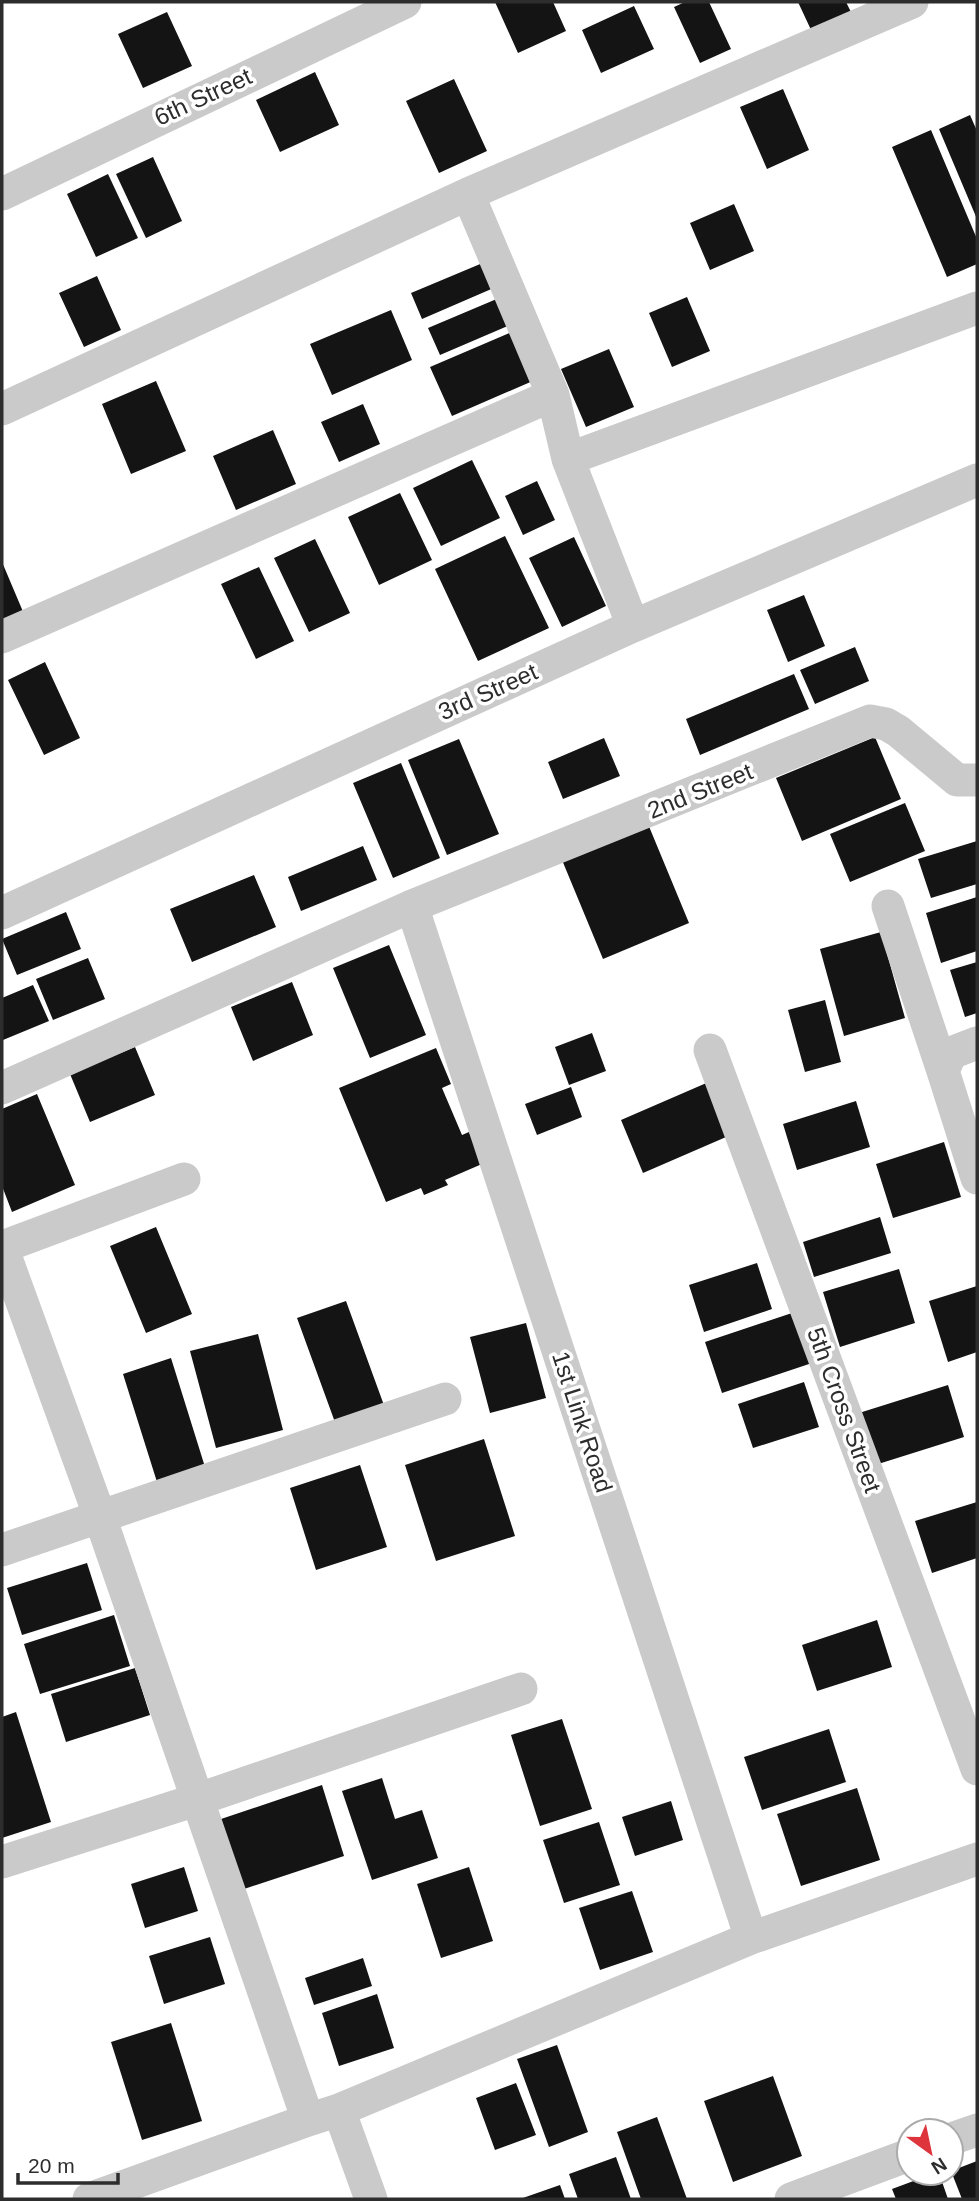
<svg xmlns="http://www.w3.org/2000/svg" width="979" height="2201" viewBox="0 0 979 2201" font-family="Helvetica,sans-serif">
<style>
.building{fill:#141414}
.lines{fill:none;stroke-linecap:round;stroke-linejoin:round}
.street{stroke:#cacaca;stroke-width:33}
.labels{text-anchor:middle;stroke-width:7;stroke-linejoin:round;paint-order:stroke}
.street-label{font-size:24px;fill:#2d2d2d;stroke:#fff}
</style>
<rect width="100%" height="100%" fill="#fff"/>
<path class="building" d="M495,2H553L566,31L518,53Z
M685,2H709L731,49L700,63L674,7Z
M798,2H846L852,14L812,32Z
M634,6L654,49L601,73L582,30Z
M167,12L192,66L143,88L118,34Z
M315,72L339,125L280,152L256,100Z
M454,79L487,151L439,173L406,101Z
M783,89L809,150L767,169L740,107Z
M970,115L977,131V219L939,129Z
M931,130L977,239V264L947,277L892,147Z
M153,157L182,221L146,238L116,174Z
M108,174L138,238L96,257L67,194Z
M734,204L754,251L710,270L690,223Z
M485,262L496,287L422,319L411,293Z
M97,276L121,330L84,347L59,293Z
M687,297L710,351L672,367L649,313Z
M499,298L510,325L440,355L428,328Z
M391,310L412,360L332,395L310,344Z
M521,328L542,377L452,416L430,367Z
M609,349L634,407L586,427L561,369Z
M156,381L186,451L131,474L102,404Z
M363,404L380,444L339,462L321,422Z
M273,430L296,484L236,510L213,456Z
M472,460L500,518L441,546L413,488Z
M537,481L555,520L523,535L505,496Z
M400,493L432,560L379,585L348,517Z
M505,536L549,628L478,661L435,569Z
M574,537L606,606L562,627L529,558Z
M315,539L350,613L309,632L274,558Z
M2,562L24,614L2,623Z
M259,567L294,641L256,659L221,584Z
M804,595L825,646L788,662L767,610Z
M855,647L869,681L815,704L800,670Z
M45,662L80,738L44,755L8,680Z
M794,674L809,709L700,755L686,719Z
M875,737L901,799L802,841L776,778Z
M604,738L620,776L563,799L548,762Z
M459,739L499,834L447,855L408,760Z
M401,763L440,858L393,878L353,783Z
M905,803L925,851L850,882L830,834Z
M648,824L689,923L603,959L562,860Z
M977,841V884L931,898L918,859Z
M363,846L377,880L301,911L288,877Z
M254,875L276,927L192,962L170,909Z
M977,897V951L941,963L926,913Z
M66,912L81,949L17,975L2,939Z
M881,932L905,1018L844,1036L820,949Z
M389,945L426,1035L370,1058L333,968Z
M88,958L105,999L53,1020L36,979Z
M977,962V1013L965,1017L950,970Z
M292,982L313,1035L253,1061L231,1007Z
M33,985L49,1021L3,1040L2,998Z
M825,1000L841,1062L805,1072L788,1010Z
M592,1033L606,1071L569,1085L555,1047Z
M135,1047L155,1095L90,1122L70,1074Z
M436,1048L451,1084L442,1088L462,1135L469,1132L482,1164L445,1180L448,1185L424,1195L421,1188L386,1202L339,1088Z
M711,1081L733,1134L643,1173L621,1120Z
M571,1087L582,1117L537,1135L525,1104Z
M37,1094L75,1185L12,1212L2,1186V1109Z
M856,1101L870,1147L797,1170L783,1124Z
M944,1142L961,1197L893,1218L876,1164Z
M880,1217L891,1253L814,1277L803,1242Z
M156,1227L192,1314L146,1333L110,1246Z
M757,1263L772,1309L704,1332L689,1285Z
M899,1269L915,1323L840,1347L823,1292Z
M977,1286V1352L948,1362L929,1301Z
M346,1301L385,1408L336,1425L297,1318Z
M798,1311L815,1362L722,1393L705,1342Z
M526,1323L546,1398L490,1413L470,1337Z
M258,1334L283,1430L216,1448L190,1351Z
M171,1358L205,1467L157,1482L123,1374Z
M804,1382L819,1427L753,1448L738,1404Z
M948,1385L964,1437L875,1465L859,1413Z
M484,1439L515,1536L436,1561L405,1465Z
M360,1465L387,1547L316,1570L290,1488Z
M977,1502V1558L932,1573L915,1521Z
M87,1563L102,1610L22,1635L7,1588Z
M114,1615L130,1666L40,1694L24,1644Z
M877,1620L892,1667L817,1691L802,1645Z
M135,1668L150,1715L66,1742L51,1694Z
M16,1712L51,1822L2,1838V1717Z
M562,1719L592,1809L540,1826L511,1735Z
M829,1729L846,1782L762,1810L744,1757Z
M382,1778L395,1819L422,1810L438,1858L372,1880L342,1791Z
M322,1785L344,1856L244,1889L221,1819Z
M857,1788L880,1860L801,1886L777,1814Z
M671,1801L683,1840L635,1856L622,1817Z
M599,1822L620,1885L564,1903L543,1840Z
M184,1867L198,1911L145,1928L131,1884Z
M469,1867L493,1941L441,1958L417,1884Z
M632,1891L653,1952L600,1970L579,1908Z
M210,1937L225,1984L164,2004L149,1956Z
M363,1958L372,1986L314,2005L305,1978Z
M377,1994L394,2048L339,2066L322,2013Z
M171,2023L202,2121L142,2140L111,2042Z
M557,2045L588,2132L549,2147L517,2059Z
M773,2076L802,2156L733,2182L704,2101Z
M516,2083L536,2135L495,2150L476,2098Z
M657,2117L687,2199H641L617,2132Z
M616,2157L631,2199H578L569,2174Z
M977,2161V2199H962L951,2171Z
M935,2173H939L948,2199H896L892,2189Z
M560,2185L565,2199H520Z"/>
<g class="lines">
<path class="street" d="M2,194L405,2
M468,194L553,395L568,459L633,626
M2,409L468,194L912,2
M568,459L977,308
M2,637L553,395
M412,906L751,1938
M888,906L943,1071
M2,913L633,626L977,480
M977,1043L951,1053L943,1071L977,1178
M710,1050L977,1769
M2,1088L412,906L870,721L886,724L898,731L957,780H977
M2,1247L100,1517L308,2120L339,2110L751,1938L977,1859
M2,1247L184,1179
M2,1550L445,1399
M2,1862L196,1800L521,1689
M339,2110L371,2199
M951,2139L977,2130
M89,2199L308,2120
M791,2199L909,2155"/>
</g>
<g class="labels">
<g class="street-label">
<text transform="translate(203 97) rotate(-25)" y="8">6th Street</text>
<text transform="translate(488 692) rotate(-24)" y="8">3rd Street</text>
<text transform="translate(700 791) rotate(-22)" y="8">2nd Street</text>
<text transform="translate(844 1410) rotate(70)" y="8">5th Cross Street</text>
<text transform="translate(582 1422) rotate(72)" y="8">1st Link Road</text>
</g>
</g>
<rect width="979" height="2201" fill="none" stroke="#2d2d2d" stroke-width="7"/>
<g transform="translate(930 2152) rotate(147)"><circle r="33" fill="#ffffff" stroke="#ababab" stroke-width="2"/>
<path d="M0-5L12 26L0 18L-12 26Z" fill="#de353d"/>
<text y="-10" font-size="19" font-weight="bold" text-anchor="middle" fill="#2d2d2d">N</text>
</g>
<path d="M18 2173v10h100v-10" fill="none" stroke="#2d2d2d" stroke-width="3.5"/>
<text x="28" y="2173" font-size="21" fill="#2d2d2d" stroke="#ffffff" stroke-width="5" paint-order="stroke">20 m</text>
</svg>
